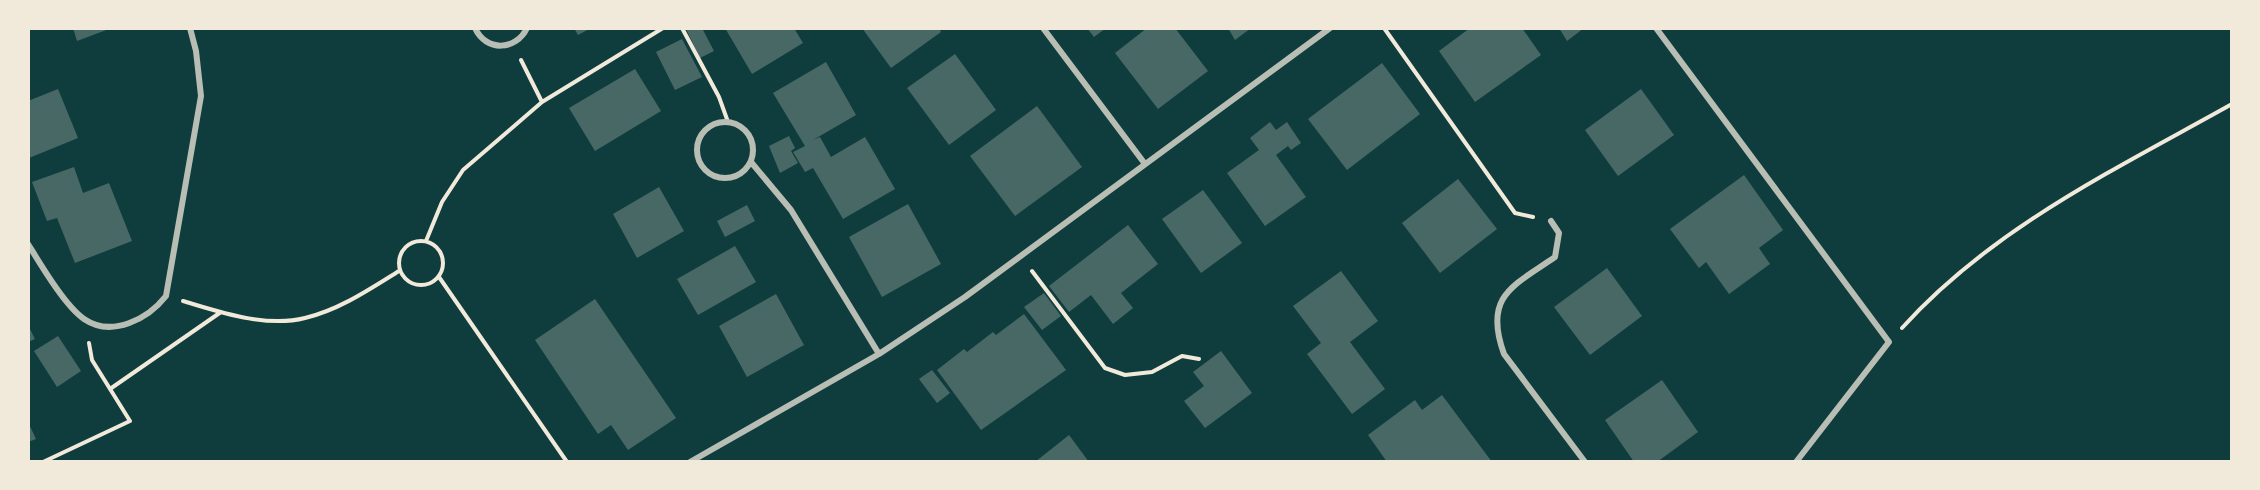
<svg xmlns="http://www.w3.org/2000/svg" width="2260" height="490" viewBox="0 0 2260 490" font-family="'PT Serif',serif">
<style>
.building{fill:#486865}
.lines{fill:none;stroke-linecap:round;stroke-linejoin:round}
.path{stroke:#f1e9da;stroke-width:4}
.minor{stroke:#b8beb3;stroke-width:6}
</style>
<rect width="100%" height="100%" fill="#0f3d3e"/>
<path class="building" d="M73,28H109V29L77,41Z
M574,28H591L578,35Z
M702,28L714,51L700,58L686,29Z
M725,28H794L803,43L752,74Z
M862,28H939L941,32L891,68Z
M1087,28H1106L1094,37Z
M1147,28H1175L1208,71L1158,109L1115,53Z
M1228,28H1251L1235,40Z
M1470,28H1522L1541,55L1475,102L1439,51Z
M1559,28H1584L1567,41Z
M682,39L702,77L675,90L656,52Z
M955,54L996,110L949,145L907,88Z
M826,62L856,115L813,140L820,137L831,157L865,137L895,189L843,219L813,168L805,172L793,152L805,146L773,93Z
M1382,63L1420,114L1347,170L1308,119Z
M635,69L661,111L595,151L569,108Z
M58,89L78,138L29,158L28,101Z
M1641,89L1674,135L1618,176L1585,130Z
M1037,106L1082,167L1015,216L970,156Z
M1270,122L1276,130L1287,122L1301,143L1291,150L1288,146L1276,155L1306,197L1265,226L1227,173L1259,150L1250,138Z
M789,136L795,148L791,151L798,163L780,173L769,146Z
M74,167L83,193L109,183L132,241L75,263L57,218L47,221L32,182Z
M1744,175L1783,230L1759,248L1770,264L1729,294L1706,262L1699,268L1670,229Z
M1458,179L1497,229L1440,273L1402,223Z
M659,187L684,231L637,258L613,214Z
M1203,190L1242,243L1201,273L1162,219Z
M908,204L941,264L882,297L849,237Z
M747,205L755,221L725,237L717,221Z
M1128,225L1158,264L1121,293L1133,308L1113,324L1091,295L1069,312L1049,286Z
M735,246L756,282L698,315L677,279Z
M1607,268L1642,316L1590,355L1554,307Z
M1341,271L1378,321L1350,342L1385,389L1352,414L1307,354L1321,343L1293,306Z
M1044,293L1061,316L1042,330L1024,307Z
M776,294L804,345L747,377L719,326Z
M595,299L676,418L628,450L611,425L598,434L535,340Z
M1024,314L1066,370L981,430L937,370L964,349L967,352L993,332L996,335Z
M28,325L35,339L28,342Z
M58,336L81,371L57,387L34,351Z
M1221,351L1252,393L1205,428L1184,401L1204,386L1193,372Z
M932,370L950,393L937,403L919,379Z
M1662,380L1698,432L1657,462H1634L1605,420Z
M1442,395L1492,462H1387L1368,435L1415,400L1422,410Z
M28,422L36,439L28,442Z
M1069,435L1089,462H1035Z"/>
<g class="lines">
<path class="path" d="M682,28L719,97L728,122
M1384,28L1515,213L1533,217
M521,60L542,102
M399 263a22 22 0 1 1 44 0a22 22 0 1 1-44 0Z
M426,241L442,202L463,170L542,102L663,28
M1032,271L1105,368L1125,375L1152,372L1182,356L1199,359
M439,277L567,462
M183,301C220,312 266,328 305,318C339,310 370,289 399,271
M1902,328C1992,228 2116,169 2232,104
M110,389L221,312
M43,462L130,421L92,360L89,343"/>
<path class="minor" d="M475,28C486,52 516,51 527,28
M1043,28L1145,164
M1656,28L1889,342L1796,462
M697 150a28 28 0 1 1 56 0a28 28 0 1 1-56 0Z
M751,162L791,210L879,354
M1551,221L1559,233L1555,257C1513,286 1483,296 1504,354L1585,462
M28,244C41,265 65,306 84,319C112,338 148,319 166,296L201,96L196,51L190,28
M690,462L879,354L965,297L1330,28"/>
</g>
<rect width="2260" height="490" fill="none" stroke="#f1e9da" stroke-width="60"/>
</svg>
